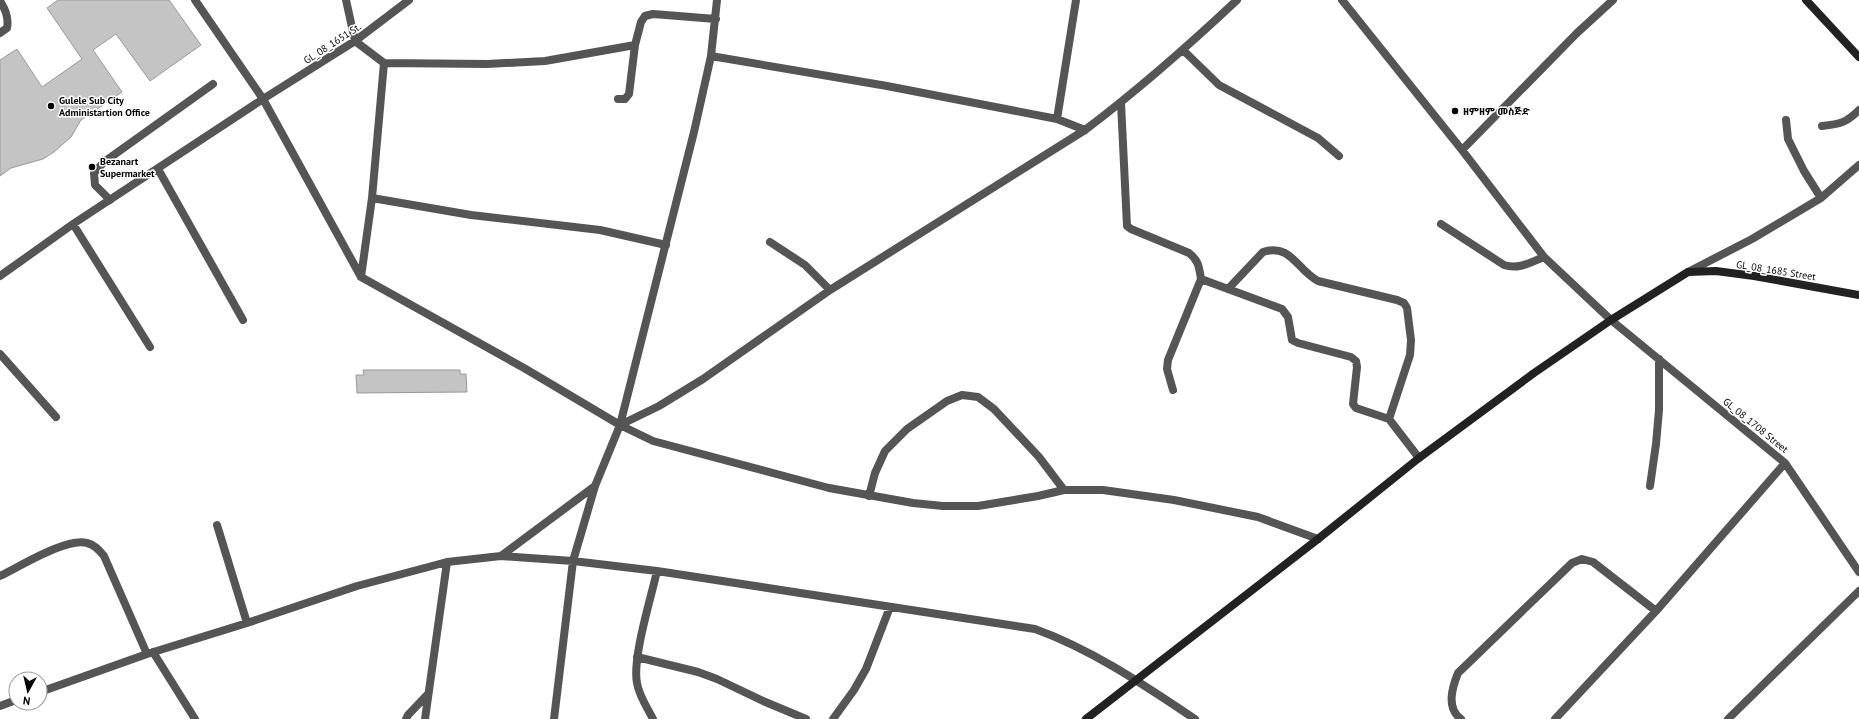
<svg xmlns="http://www.w3.org/2000/svg" width="1859" height="719" viewBox="0 0 1859 719" font-family="'PT Sans','Noto Sans Ethiopic',sans-serif">
<style>
.building{fill:#c4c4c4;stroke:#999}
.lines{fill:none;stroke-linecap:round;stroke-linejoin:round}
.lane{stroke:#555;stroke-width:8}
.street{stroke:#555;stroke-width:8}
.secondary{stroke:#222;stroke-width:8}
.poi-dot{fill:#000;stroke:#fff;stroke-width:1.5}
.labels{text-anchor:middle;stroke-width:3;stroke-linejoin:round;paint-order:stroke}
.street-label{font-size:10px;fill:#000;stroke:#fff}
.poi-label{font-size:10px;font-weight:bold;fill:#000;stroke:#fff;text-anchor:start}
</style>
<rect width="100%" height="100%" fill="#fff"/>
<path class="building" d="M58,0H169L201,45L150,81L116,34L93,50L122,92L81,120L71,137L54,152L43,159L11,168L0,176V60L17,49L42,87L82,59L47,8Z
M363,370H460V374H466L467,392L357,393L356,375H364Z"/>
<g class="lines">
<path class="lane" d="M0,1C6,10 9,18 7,28L0,33
M110,200L95,185L94,173L104,162L213,84"/>
<path class="street" d="M195,0L263,99L361,277L524,368L620,425L653,441L829,488L913,503L943,506H978L1038,496L1064,490H1103L1174,500L1258,517L1318,539
M346,0L355,41L384,63L372,198
M1342,0L1462,150L1544,257L1611,320L1785,463L1859,572
M1183,50L1219,85L1318,138L1339,156
M711,56L887,86L1057,119L1085,130
M384,63L487,64L545,61L635,45L641,22L645,16L653,14L716,19
M618,99H625L629,94L635,45
M1121,103L1127,226L1131,229L1189,253C1199,261 1199,267 1201,279L1168,360L1167,369L1173,390
M1057,119L1076,0
M1786,120L1788,139L1804,171L1821,198
M1822,126C1840,124 1846,123 1859,110
M1462,150L1577,33L1613,0
M158,169L243,320
M73,224L150,347
M1441,224L1504,265C1519,270 1531,262 1544,257
M770,242L805,265L830,290
M1688,272L1752,239L1821,198L1859,165
M0,276L73,224L263,99L355,41L409,0
M361,277L372,198L471,215L600,230L666,245
M1201,279L1282,309L1288,317L1292,340L1298,343L1351,357L1356,361L1357,367L1353,404L1356,408L1389,419
M1228,289L1263,252C1291,243 1297,270 1318,281L1397,300L1404,303L1407,308L1411,340L1410,355L1389,419L1419,458
M0,354L56,417
M620,425L659,406L703,379L830,290L1085,130C1138,90 1188,46 1237,0
M1650,486L1656,444L1659,410V359
M869,496L875,473L885,451L907,429L947,401L962,395L978,397L994,409L1039,457L1064,490
M217,525L247,623
M501,556L595,486
M0,576C19,567 67,537 87,543C95,545 99,550 104,556L147,654
M153,652L195,719
M637,657L698,672L717,679L763,701L806,719
M40,692L147,654L247,623L357,586L447,562L501,556L573,561L657,571L1035,629C1093,650 1144,685 1195,719
M0,706L16,700
M406,719L408,715L428,694
M425,719L447,562
M554,719L573,561L595,486L620,425L694,132L711,56L717,0
M653,719C647,707 639,696 637,683C632,658 651,598 657,571
M833,719L854,690L866,669L890,607
M1461,719C1446,708 1452,688 1458,673L1572,563L1582,559L1593,562L1656,611
M1555,719L1656,611L1785,463
M1728,719L1859,591"/>
<path class="secondary" d="M1806,0L1859,57
M1086,719L1318,539L1419,458L1534,373L1611,320L1688,272L1716,271L1754,276L1859,295"/>
</g>
<g class="poi-dot">
<circle cx="51" cy="106" r="4"/>
<circle cx="1455" cy="111" r="4"/>
<circle cx="92" cy="167" r="4"/>
</g>
<g class="labels">
<g class="street-label">
<text transform="translate(332 43) rotate(-33)" y="4">GL_08_1651 St.</text>
<text transform="translate(1776 270) rotate(9)" y="4">GL_08_1685 Street</text>
<text transform="translate(1756 425) rotate(39)" y="4">GL_08_1708 Street</text>
</g>
<g class="poi-label">
<text x="59" y="104">Gulele Sub City<tspan x="59" dy="12">Administartion Office</tspan></text>
<text x="1463" y="115">ዘምዘም መስጅድ</text>
<text x="100" y="165">Bezanart<tspan x="100" dy="12">Supermarket</tspan></text>
</g>
</g>
<g transform="translate(28 691) rotate(188)"><circle r="19" fill="#ffffff" stroke="#999999"/>
<path d="M0-3L7 15L0 10L-7 15Z" fill="#000000"/>
<text y="-6" font-size="11" font-weight="bold" text-anchor="middle" fill="#000000">N</text>
</g>
</svg>
